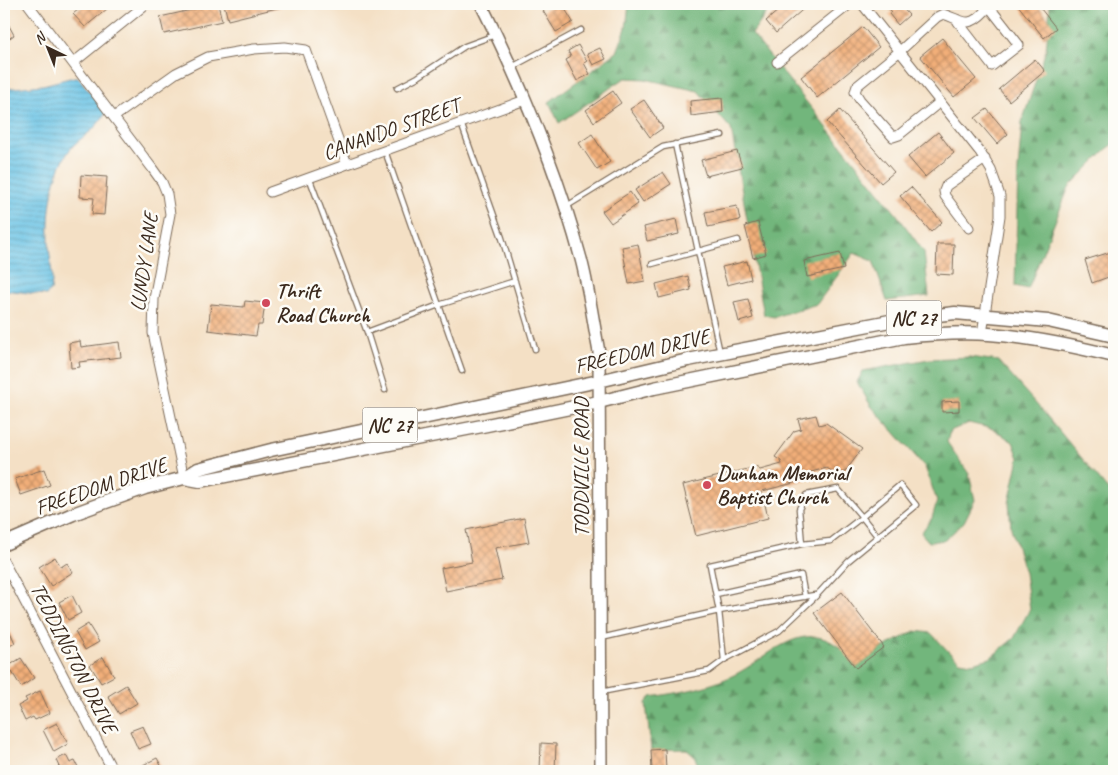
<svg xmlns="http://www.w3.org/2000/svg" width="1118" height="775" viewBox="0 0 1118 775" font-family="Caveat,sans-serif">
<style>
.forest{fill:url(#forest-firs);stroke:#56704c}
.water{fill:url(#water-rules);stroke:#517682}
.building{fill:url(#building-cross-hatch)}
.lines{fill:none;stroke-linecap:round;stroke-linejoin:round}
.lane-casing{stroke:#7c6a58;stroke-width:7}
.street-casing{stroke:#7c6a58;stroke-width:11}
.secondary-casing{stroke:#7c6a58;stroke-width:14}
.primary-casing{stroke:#7c6a58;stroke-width:15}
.lane{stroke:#fff;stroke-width:4.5}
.street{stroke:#fff;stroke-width:9}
.secondary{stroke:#fff;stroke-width:11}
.primary{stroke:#fff;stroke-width:12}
.poi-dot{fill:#d1495b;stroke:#fdfcf7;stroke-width:2}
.labels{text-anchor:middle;stroke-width:5;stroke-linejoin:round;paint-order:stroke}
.shield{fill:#fdfcf7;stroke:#75695f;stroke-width:1}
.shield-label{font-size:20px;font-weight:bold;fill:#3b2a1e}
.street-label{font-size:21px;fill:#3b2a1e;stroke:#fdfcf7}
.poi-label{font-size:21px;font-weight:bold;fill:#3b2a1e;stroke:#fdfcf7;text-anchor:start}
</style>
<defs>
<pattern id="forest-firs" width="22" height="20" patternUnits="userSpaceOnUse" patternTransform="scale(1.25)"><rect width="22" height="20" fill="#72b67b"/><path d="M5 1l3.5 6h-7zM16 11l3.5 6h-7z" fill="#5f9464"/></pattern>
<pattern id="water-rules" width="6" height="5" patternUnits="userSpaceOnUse" patternTransform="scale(1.25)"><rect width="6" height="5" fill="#67c2e5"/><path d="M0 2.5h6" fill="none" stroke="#569eb9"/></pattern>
<pattern id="building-cross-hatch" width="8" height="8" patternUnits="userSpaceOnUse" patternTransform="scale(1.25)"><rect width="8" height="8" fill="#f2af79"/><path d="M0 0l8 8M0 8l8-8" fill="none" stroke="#c58f63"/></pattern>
</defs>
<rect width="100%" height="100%" fill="#fdfcf7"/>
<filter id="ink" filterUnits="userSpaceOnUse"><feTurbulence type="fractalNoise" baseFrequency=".02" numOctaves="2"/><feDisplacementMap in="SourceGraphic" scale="10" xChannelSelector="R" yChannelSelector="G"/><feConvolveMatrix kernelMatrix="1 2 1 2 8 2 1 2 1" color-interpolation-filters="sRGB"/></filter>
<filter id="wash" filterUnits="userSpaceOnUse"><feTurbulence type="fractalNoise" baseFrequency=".0096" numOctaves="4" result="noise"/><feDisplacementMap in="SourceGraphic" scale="20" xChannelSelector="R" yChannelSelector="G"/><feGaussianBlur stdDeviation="1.12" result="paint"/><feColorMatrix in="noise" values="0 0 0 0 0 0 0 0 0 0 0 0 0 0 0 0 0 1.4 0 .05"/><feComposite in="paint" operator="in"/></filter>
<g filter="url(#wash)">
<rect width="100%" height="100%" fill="#f4e0c5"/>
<path class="forest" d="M629,4H773L752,34L898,216L924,252L929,296L887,301L873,261L854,253L817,304L774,317L764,315L731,129L698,91L645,79L625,78L559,123L549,102L617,52L626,28Z
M1047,4H1114V144L1107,149L1069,187L1028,289L1015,286L1018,170L1022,122L1046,50L1050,8Z
M969,357L998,361L1046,415L1114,497V771H701L694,756L686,749L651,750L646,703L651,697C681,692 709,688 736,674C769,657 802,618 839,647C846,652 851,661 856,668L884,647L915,631L931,633L949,652L960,661L972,663L990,658L1014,638L1030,609L1025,573L1011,528L1009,503L1019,458L1013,442L993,429L969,423L950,431L947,442L969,474L975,500L964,522L945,540L929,542L921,533L932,518L937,501L925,467L871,406L857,382L863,371L929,359Z"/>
<path class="water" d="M74,77H78L106,113C102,118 99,123 94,128C87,135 78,140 71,148C52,173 48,211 49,241C49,258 54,274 51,291L46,295L4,290V89L43,85Z"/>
<g id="blocks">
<path class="building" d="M85,4H113L85,27L73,14Z
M218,4L222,21L164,34L160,17Z
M224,4H284L285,6L228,20Z
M555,4H562L573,22L556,32L543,11Z
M786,4H809L776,33L766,21Z
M885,4H899L909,15L898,25L889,14L892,12Z
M1017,4H1037L1056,28L1044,38Z
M7,22L14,35L4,42V25Z
M863,27L879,47L817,98L801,77Z
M942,38L976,79L954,97L920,56Z
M578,45L587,61L584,63L590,74L577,81L566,60L571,57L568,51Z
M600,48L606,59L593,65L587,54Z
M1035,59L1045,71L1009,101L999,89Z
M613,91L621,103L594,122L586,110Z
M722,98L723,112L691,116L690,101Z
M644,100L663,128L650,137L630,109Z
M987,109L1008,134L997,144L975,118Z
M840,110L894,172L881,183L827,122Z
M938,132L954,153L925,177L908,157Z
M592,134L610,162L597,170L579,143Z
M737,151L742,167L706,176L701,160Z
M663,172L671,184L643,202L635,190Z
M81,175L107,177L104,215L92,214L94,198L80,197Z
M911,187L942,222L931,232L900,196Z
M630,192L638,204L611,223L602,211Z
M737,206L740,220L708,227L705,212Z
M676,219L679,234L647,241L644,227Z
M758,222L766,254L753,258L745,226Z
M638,244L645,281L629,284L622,247Z
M937,244H954L953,275L936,274Z
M1114,251V275L1092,283L1085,260Z
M840,253L844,269L807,277L804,261Z
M747,261L751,279L727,285L722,267Z
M688,276L691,290L659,298L656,284Z
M748,299L753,318L739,322L734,302Z
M245,301L265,303L262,325H258L256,336L208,330L211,304L244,307Z
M80,341L81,347L119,342L121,357L79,362L80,367L71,368L69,343Z
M959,401V411L942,412V402Z
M816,415L819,425L826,423L862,449L845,472L836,474L827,468L811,472L806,480L762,491L768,518L696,536L683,485L756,467L760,470L782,464L781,461L775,457L794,431L801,429L798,419Z
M44,469L50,485L21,495L15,479Z
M524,518L529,542L495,548L502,580L446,591L441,568L472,562L466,530Z
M55,557L61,567L67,563L73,572L51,586L39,567Z
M842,592L884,647L856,668L814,613Z
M72,595L81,613L68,620L59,602Z
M88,624L99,642L85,650L75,632Z
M7,625L15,643L4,649V627Z
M103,657L114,676L101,683L90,665Z
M21,658L34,678L21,687L12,672L8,675L4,669Z
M126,685L137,703L119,714L108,696Z
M40,691L50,713L35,720L33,717L25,721L18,706L27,701L25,698Z
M57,723L68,744L54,752L43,730Z
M143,726L151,744L138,749L130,731Z
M541,743L556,744L555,771H540Z
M665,749L666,771H652L651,750Z
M66,755L70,763L75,761L80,771H61L56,760Z
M157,758L164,771H147L143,765Z"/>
</g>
</g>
<g filter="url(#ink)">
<use href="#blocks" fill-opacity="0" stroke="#7c6a58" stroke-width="1"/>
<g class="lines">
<g class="lane-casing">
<path id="lane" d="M512,67L581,30
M397,88L418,77L465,46L495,35
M461,123L502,238L535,349
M675,144L720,353
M385,151L462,371
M309,177L367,332L439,305L515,281
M567,206L663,147L722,135
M652,264L738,240
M367,332L385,390
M802,544L831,541L862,517L878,537
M716,594L801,575L805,597
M601,638L719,611L710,565L802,544L799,509L806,495L838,489L862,517L900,485L916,505L848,561L817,595L779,631L724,660L709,671L601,692
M724,660L719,611L815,595"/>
</g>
<g class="street-casing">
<path id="street" d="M28,4L152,168L162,182L167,194L170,214L154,299L153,333L184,478
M862,4L980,152L991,170L996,184L1000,196V216L982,334
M958,22L992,66L1019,45L987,4
M777,62L850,4
M73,63L146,4
M940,102L899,135L893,137L860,100L855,92L857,86L900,51L937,17L943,14C963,20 967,30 985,11V4
M114,117L176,73L208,57L254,49L285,47L306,50L347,164
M270,192L525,100
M969,228L945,196L944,191L946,186L985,159
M4,562L113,771"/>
</g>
<g class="secondary-casing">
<path id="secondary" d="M481,4C522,86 557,170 581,259C589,289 593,321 599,352L601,771"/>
</g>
<g class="primary-casing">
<path id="primary" d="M184,478L200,481L482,426L599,402L654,388L904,337C932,334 960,332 989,334C1031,337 1073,346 1114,356
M4,544L73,514L103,503L145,488L184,478L198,469L271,450L599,381L688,360L895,320L955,313L1048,321L1114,336"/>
</g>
<use href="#lane" class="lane"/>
<use href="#street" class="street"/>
<use href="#secondary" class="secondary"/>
<use href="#primary" class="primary"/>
</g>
</g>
<g class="poi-dot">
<circle cx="266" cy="303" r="5"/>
<circle cx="707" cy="485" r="5"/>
</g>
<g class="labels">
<g class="shield">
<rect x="886.5" y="300.5" width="55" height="35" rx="4"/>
<rect x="362.5" y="407.5" width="55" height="35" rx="4"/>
</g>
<g class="shield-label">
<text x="914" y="325">NC 27</text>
<text x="390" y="432">NC 27</text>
</g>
<g class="street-label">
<text transform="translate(391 129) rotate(-20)" y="7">CANANDO STREET</text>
<text transform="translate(144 262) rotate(-82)" y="7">LUNDY LANE</text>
<text transform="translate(642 351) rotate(-13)" y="7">FREEDOM DRIVE</text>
<text transform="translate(581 467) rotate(-90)" y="7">TODDVILLE ROAD</text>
<text transform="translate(101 486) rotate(-19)" y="7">FREEDOM DRIVE</text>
<text transform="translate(74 658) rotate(63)" y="7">TEDDINGTON DRIVE</text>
</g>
<g class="poi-label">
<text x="276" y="298">Thrift<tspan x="276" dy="24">Road Church</tspan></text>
<text x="717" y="480">Dunham Memorial<tspan x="717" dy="24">Baptist Church</tspan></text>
</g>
</g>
<rect width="1118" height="775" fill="none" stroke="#fdfcf7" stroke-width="20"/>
<g transform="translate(48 48) rotate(317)" stroke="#fdfcf7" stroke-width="4" paint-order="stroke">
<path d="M0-4L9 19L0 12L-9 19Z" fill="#3b2a1e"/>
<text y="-8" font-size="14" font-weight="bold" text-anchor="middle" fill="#3b2a1e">N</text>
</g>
</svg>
